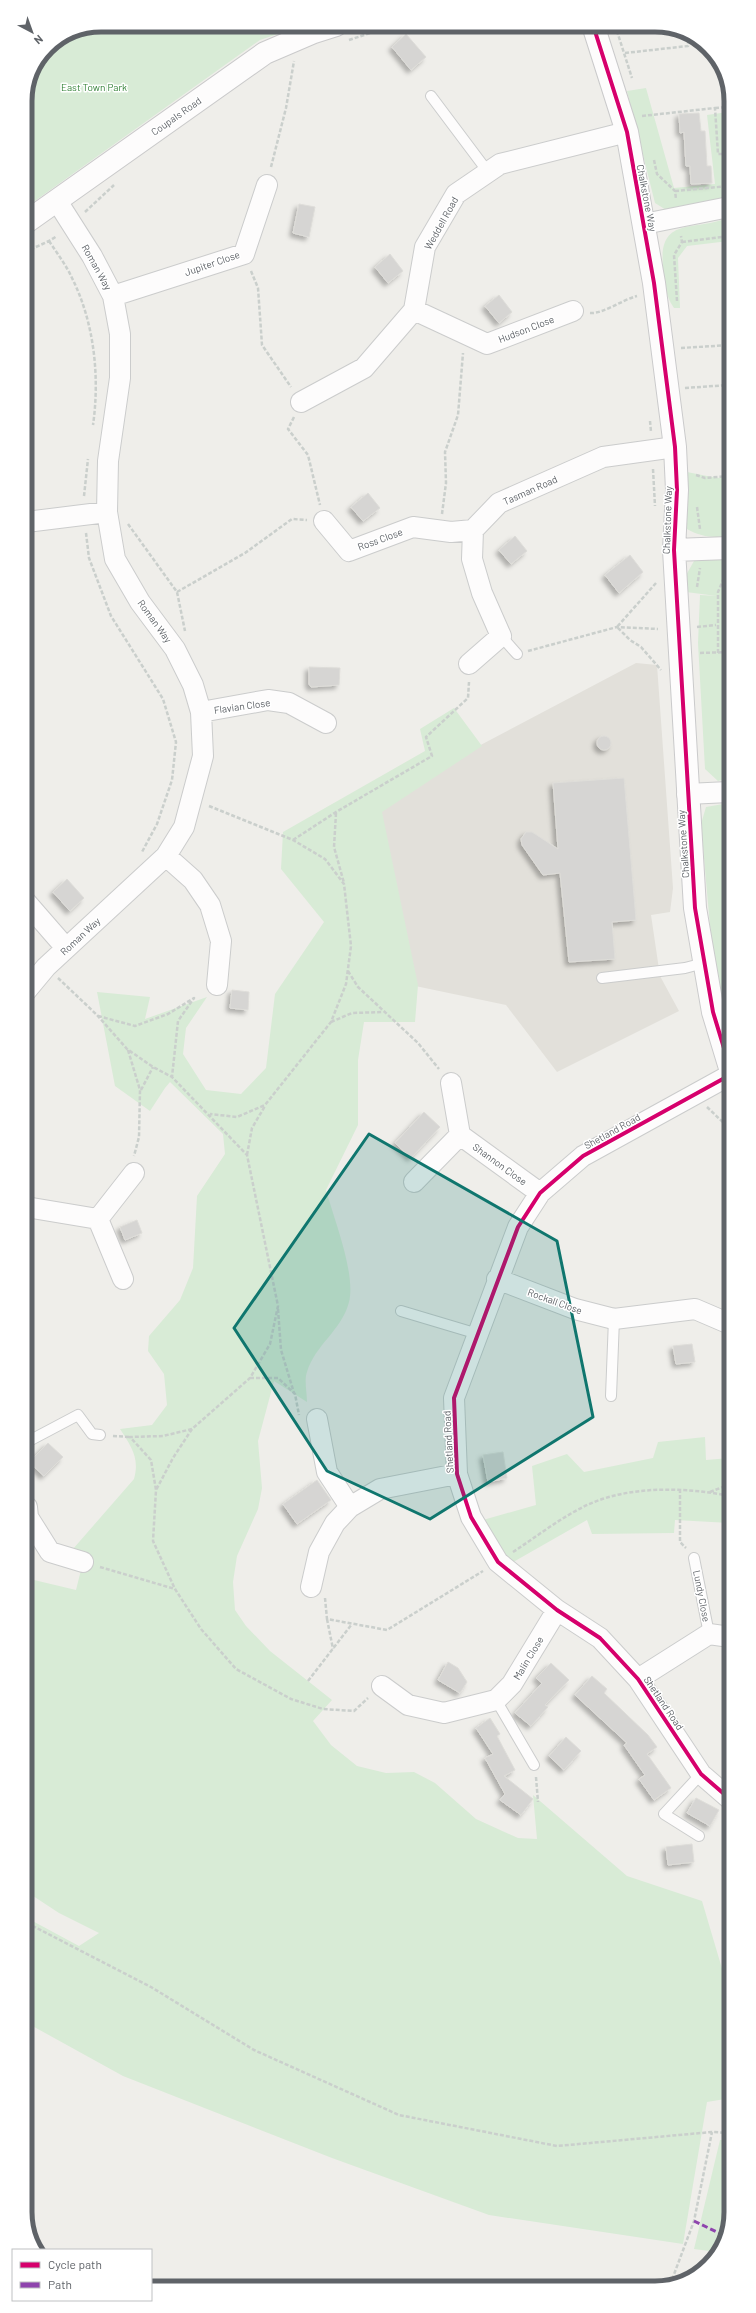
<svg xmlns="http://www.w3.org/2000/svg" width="756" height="2313" viewBox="0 0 756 2313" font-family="Barlow,sans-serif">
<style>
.education{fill:#e2e0da}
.green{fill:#d8ebd6}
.building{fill:#d6d5d3;stroke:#deddd9;filter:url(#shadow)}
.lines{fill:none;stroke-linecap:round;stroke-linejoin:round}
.lane-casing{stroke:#cbcccc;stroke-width:12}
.street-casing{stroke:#cbcccc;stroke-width:22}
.secondary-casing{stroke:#cacacb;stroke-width:24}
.path{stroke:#cacfcc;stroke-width:2.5;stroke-dasharray:4 2;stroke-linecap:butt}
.lane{stroke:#fdfcfc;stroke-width:10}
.street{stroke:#fdfcfc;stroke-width:20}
.secondary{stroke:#fdfcfc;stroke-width:22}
.quiet{stroke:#8e44ad;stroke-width:3;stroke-dasharray:6 3;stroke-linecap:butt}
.cycleway-casing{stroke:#fff;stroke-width:6}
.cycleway{stroke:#d6006c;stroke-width:4}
.marked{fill:#0f766e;fill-opacity:0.2;stroke:#0f766e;stroke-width:3;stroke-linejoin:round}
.labels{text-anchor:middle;stroke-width:3;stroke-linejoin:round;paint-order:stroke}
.park-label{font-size:10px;fill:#348238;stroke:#fff}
.street-label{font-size:10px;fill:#5f6368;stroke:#fff}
.rim{fill:none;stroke:#5f6368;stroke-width:5}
</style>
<defs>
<filter id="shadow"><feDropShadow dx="-3.5" dy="3.5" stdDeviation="2" flood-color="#0004"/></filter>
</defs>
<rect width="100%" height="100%" fill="#efeeea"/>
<path class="education" d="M636,663L657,665L673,888L670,912L651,915L660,976L679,1011L557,1072L506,1005L401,983L346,816Z"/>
<path class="green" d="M101,25H304L260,40L25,208V96L47,47L72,31Z
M646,88L674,188L715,184L707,115L728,112L729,198L671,213L655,203L627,91Z
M729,217V241L687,246L678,258L680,308H674C665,295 665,284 663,268C658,214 695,233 729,217Z
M682,471L717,478L729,477V536C713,538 701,537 687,529L682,514Z
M729,556V687L725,697L729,778L718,781L705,769L698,643L700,595L717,596L686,592L685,577L694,561L708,557Z
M454,708L482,746L382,812L418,985L415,1022H364L358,1060V1125L326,1190C334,1219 356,1274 349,1302C342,1330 315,1345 307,1372C304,1380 307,1393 307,1402L274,1381L258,1441L262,1488L258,1509L237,1556L233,1582L235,1610L246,1626L270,1651L332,1700L313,1721L331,1745L357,1766L386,1773L414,1772L435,1783L476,1819L518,1838L537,1839L533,1795L627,1876L702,1901L731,1999V2098L707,2102L683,2244L489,2215L332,2158L123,2076L27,2023V1918L79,1946L99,1933L59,1913L27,1892V1604L34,1580L76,1590L83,1562L73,1549L134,1479C140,1458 131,1446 120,1429L152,1425L167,1405L164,1374L148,1351L149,1336L180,1300L193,1268L197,1196L225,1154L223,1134L170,1082L165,1088L150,1111L115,1086L97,992L150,997L145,1019L207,997L186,1028L183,1054L206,1090L241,1094L266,1068L275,994L324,922L281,869L283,832L425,751L420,729Z
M729,803V806L730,1020L721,999L710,926L701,824L706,807Z
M705,1437L706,1460L730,1458V1523L675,1520L674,1533L592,1534L587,1520L508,1565L483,1520L536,1505L532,1466L567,1454L584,1472L653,1458L658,1442Z
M720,2140H731V2212L717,2252L694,2249Z"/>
<path class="building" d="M406,34L426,57L411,70L392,47Z
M699,113L701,131H705L707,166H711L712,183L691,184L690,166H686L684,132L680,133L679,114Z
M299,204L315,207L309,237L293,233Z
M390,254L403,271L388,283L375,267Z
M499,295L512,312L499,323L485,306Z
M368,493L380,508L363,521L351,507Z
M515,536L527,551L511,564L499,550Z
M630,555L643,572L619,593L605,575Z
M309,667L340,668L339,685L311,687L309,684Z
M597 743a7 7 0 1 1 14 0a7 7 0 1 1-14 0Z
M624,778L636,920L612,922L615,959L569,962L560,873L543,875L522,845L521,839L526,832H532L558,849L553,783Z
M67,879L84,898L70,911L53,892Z
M232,990L249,992L248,1010L230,1008Z
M424,1112L440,1127L411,1158L395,1143Z
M137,1220L142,1233L125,1240L120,1227Z
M692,1344L695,1362L676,1364L673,1346Z
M48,1443L63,1457L44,1476L29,1462Z
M503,1452L507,1478L488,1482L483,1455Z
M317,1480L331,1500L297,1524L283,1504Z
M448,1662L458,1668L467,1682L460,1693L438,1680Z
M551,1663L569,1680L545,1705L548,1707L531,1726L515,1713L542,1683L536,1678Z
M592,1676L607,1689L604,1693L648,1735L657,1747L647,1754L671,1788L654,1800L639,1779L645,1775L624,1745L627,1743L575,1695Z
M490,1718L500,1734L497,1736L515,1770L504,1776L533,1799L521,1815L500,1800L505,1794L485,1758L493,1754L476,1728Z
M566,1737L581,1751L564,1770L549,1756Z
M696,1798L719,1810L710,1826L687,1813Z
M692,1844L694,1862L668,1865L666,1847Z"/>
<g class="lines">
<g class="lane-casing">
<path id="lane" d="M431,96L488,172
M501,636L517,654
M602,978L685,968L704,963
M401,1311L478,1334
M611,1396L614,1319
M27,1442L78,1415L92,1434L100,1435
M694,1558L709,1634
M496,1700L534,1765
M699,1836L664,1814L701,1774"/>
</g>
<g class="street-casing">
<path id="street" d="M644,224L729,207
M113,296L244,254L267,185
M414,310L487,344L573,311
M301,402L364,368L414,310L425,247L456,194L500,164L627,132
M324,521L349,551L413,527L451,532L473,530
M26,522L107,512
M469,664L501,636L482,593L472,559L473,530L499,503L603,457L675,447
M201,712L268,700L289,703L326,723
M687,794L729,792
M166,856L193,880L210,905L221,941L217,985
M26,902L66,948
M26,991L46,967L166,856L184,827L203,756L201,712L193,685L175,649L140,602L115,559L107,512L108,461L120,378V334L113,296L92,256L57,201
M730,1075L583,1156L540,1193L518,1227L454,1398L457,1474L471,1517L498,1562L557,1610L600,1638L638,1679L701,1774L731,1800
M451,1083L460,1135
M460,1135L540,1193
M414,1182L460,1135
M26,1207L98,1219L134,1173
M98,1219L123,1279
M497,1279L575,1309L614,1319L695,1309L730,1324
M317,1419L327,1472L350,1507
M27,1507L28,1517L50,1552L83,1562
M311,1587L319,1552L335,1523L350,1507L380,1489L457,1474
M638,1679L709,1634L730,1637
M382,1686L408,1705L444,1713L496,1700L512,1684L557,1610"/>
</g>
<g class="secondary-casing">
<path id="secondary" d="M593,25L627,132L654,283L675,447L677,490L674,550L695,908L713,1012L730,1068
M25,223L265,53L314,32L336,25
M674,550L729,548"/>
</g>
<path class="path" d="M615,25L632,78
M349,40L394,25
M625,53L688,46V37
M715,108L728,107
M642,116L715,108L718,154H724L725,186
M654,160L657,174L675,191L676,199
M271,167L286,108L294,61
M675,191L729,186
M85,212L114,185
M49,241C57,253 66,265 72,278C94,322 100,376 93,425
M682,242L729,236
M25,244L29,249
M25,252L49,241L57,236
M251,271L258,288L262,345L291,387
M677,301L674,255L682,242L681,236
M590,313C603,314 622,300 637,296
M681,348L729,345
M685,388L729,385
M294,417L288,429L308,455L320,505
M650,421L651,432
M653,469L655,506
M696,475L705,478L729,476
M84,496L88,459
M697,507L700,529
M442,514L446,483L445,452L458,415L463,353
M128,524L177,592L185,631
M86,533L89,558L111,616L163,699L176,742L172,780L157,824L142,852
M656,583L617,627L630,640L641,647L661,670
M697,587L700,568
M177,592L245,553L292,519L307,520
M697,627L716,625
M528,651L617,627L658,629
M700,653L729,652
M718,653V592L728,568
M209,806L293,840L325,859L344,884L351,946L346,984L331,1022L265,1105L237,1117L210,1114
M336,813L334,847L344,883
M293,840L336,812L432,756L426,737L468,698L469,682
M348,971L358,987L418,1043L439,1069
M58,978L97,1015L127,1049L153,1067L172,1077L247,1155L278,1306L270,1344L250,1378L192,1429L173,1458L156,1490
M98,1016L135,1026L168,1014L194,998L178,1021L172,1077
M331,1022L352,1013L383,1012
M128,1050L140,1090L139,1137L134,1156
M141,1090L153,1067
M725,1099L730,1103
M707,1107L730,1129
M247,1155L252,1128L265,1106
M278,1309L281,1350L294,1393
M250,1378H278L295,1394L299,1415
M192,1429L163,1436L130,1437L151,1460L156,1490L153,1541L175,1589L201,1629L236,1669L291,1699L323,1709L354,1711L368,1698
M113,1436L130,1437
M680,1489V1542L686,1548
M710,1492L730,1484
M513,1552C536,1537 559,1519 583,1507C627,1485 684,1487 730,1496
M100,1567L175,1589
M325,1598L327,1619L387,1630L483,1571
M327,1619L333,1649
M308,1681L352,1624
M536,1777L538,1802
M27,1923L151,1987L254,2050L399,2115L557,2146L712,2132L731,2133
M670,2285L694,2221L712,2132"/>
<use href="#lane" class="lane"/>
<use href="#street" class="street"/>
<use href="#secondary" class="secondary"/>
<path class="quiet" d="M694,2221L723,2235"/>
<g class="cycleway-casing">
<path id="cycleway" d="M593,25L627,132L654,283L675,447L677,490L674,550L695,908L713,1012L730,1068
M730,1075L583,1156L540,1193L518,1227L454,1398L457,1474L471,1517L498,1562L557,1610L600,1638L638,1679L701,1774L731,1800"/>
</g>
<use href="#cycleway" class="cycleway"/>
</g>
<path class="marked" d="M369,1134L557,1241L593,1417L430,1519L327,1471L234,1328Z"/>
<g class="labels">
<g class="park-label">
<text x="94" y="91">East Town Park</text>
</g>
<g class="street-label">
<text transform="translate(176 116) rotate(-35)" y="4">Coupals Road</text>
<text transform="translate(647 198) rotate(79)" y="4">Chalkstone Way</text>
<text transform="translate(441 223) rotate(-61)" y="4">Weddell Road</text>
<text transform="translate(212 263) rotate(-19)" y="4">Jupiter Close</text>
<text transform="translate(97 267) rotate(61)" y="4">Roman Way</text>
<text transform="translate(526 329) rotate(-21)" y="4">Hudson Close</text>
<text transform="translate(530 490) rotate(-24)" y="4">Tasman Road</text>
<text transform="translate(667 520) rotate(-88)" y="4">Chalkstone Way</text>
<text transform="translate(380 539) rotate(-20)" y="4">Ross Close</text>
<text transform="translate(155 621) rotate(54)" y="4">Roman Way</text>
<text transform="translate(242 706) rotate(-8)" y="4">Flavian Close</text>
<text transform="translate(683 844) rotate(-94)" y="4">Chalkstone Way</text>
<text transform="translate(80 936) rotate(-43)" y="4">Roman Way</text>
<text transform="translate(612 1131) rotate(-29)" y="4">Shetland Road</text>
<text transform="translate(500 1164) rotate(36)" y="4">Shannon Close</text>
<text transform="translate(555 1301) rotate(20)" y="4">Rockall Close</text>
<text transform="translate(448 1442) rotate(-93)" y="4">Shetland Road</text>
<text transform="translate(702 1596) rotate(79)" y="4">Lundy Close</text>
<text transform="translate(528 1658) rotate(-59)" y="4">Malin Close</text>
<text transform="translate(664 1703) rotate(56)" y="4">Shetland Road</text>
</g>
</g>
<path d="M0 0H756V2313H0ZM101 32H655A69 69 0 0 1 724 101V2212A69 69 0 0 1 655 2281H101A69 69 0 0 1 32 2212V101A69 69 0 0 1 101 32Z" fill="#fff" fill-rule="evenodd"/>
<path class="rim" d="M101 32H655A69 69 0 0 1 724 101V2212A69 69 0 0 1 655 2281H101A69 69 0 0 1 32 2212V101A69 69 0 0 1 101 32Z"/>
<rect x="12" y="2249" width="140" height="52" fill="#ffffff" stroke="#bfc1c3"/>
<rect x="20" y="2262" width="20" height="6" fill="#d6006c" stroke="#bfc1c3"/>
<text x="48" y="2269" font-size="12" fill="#5f6368">Cycle path</text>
<rect x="20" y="2282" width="20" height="6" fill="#8e44ad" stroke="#bfc1c3"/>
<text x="48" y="2289" font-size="12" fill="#5f6368">Path</text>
<g transform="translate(32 32) rotate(139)" stroke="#ffffff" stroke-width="3" paint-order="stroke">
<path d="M0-3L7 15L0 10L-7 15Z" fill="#5f6368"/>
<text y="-6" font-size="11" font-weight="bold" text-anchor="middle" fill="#5f6368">N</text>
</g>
</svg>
